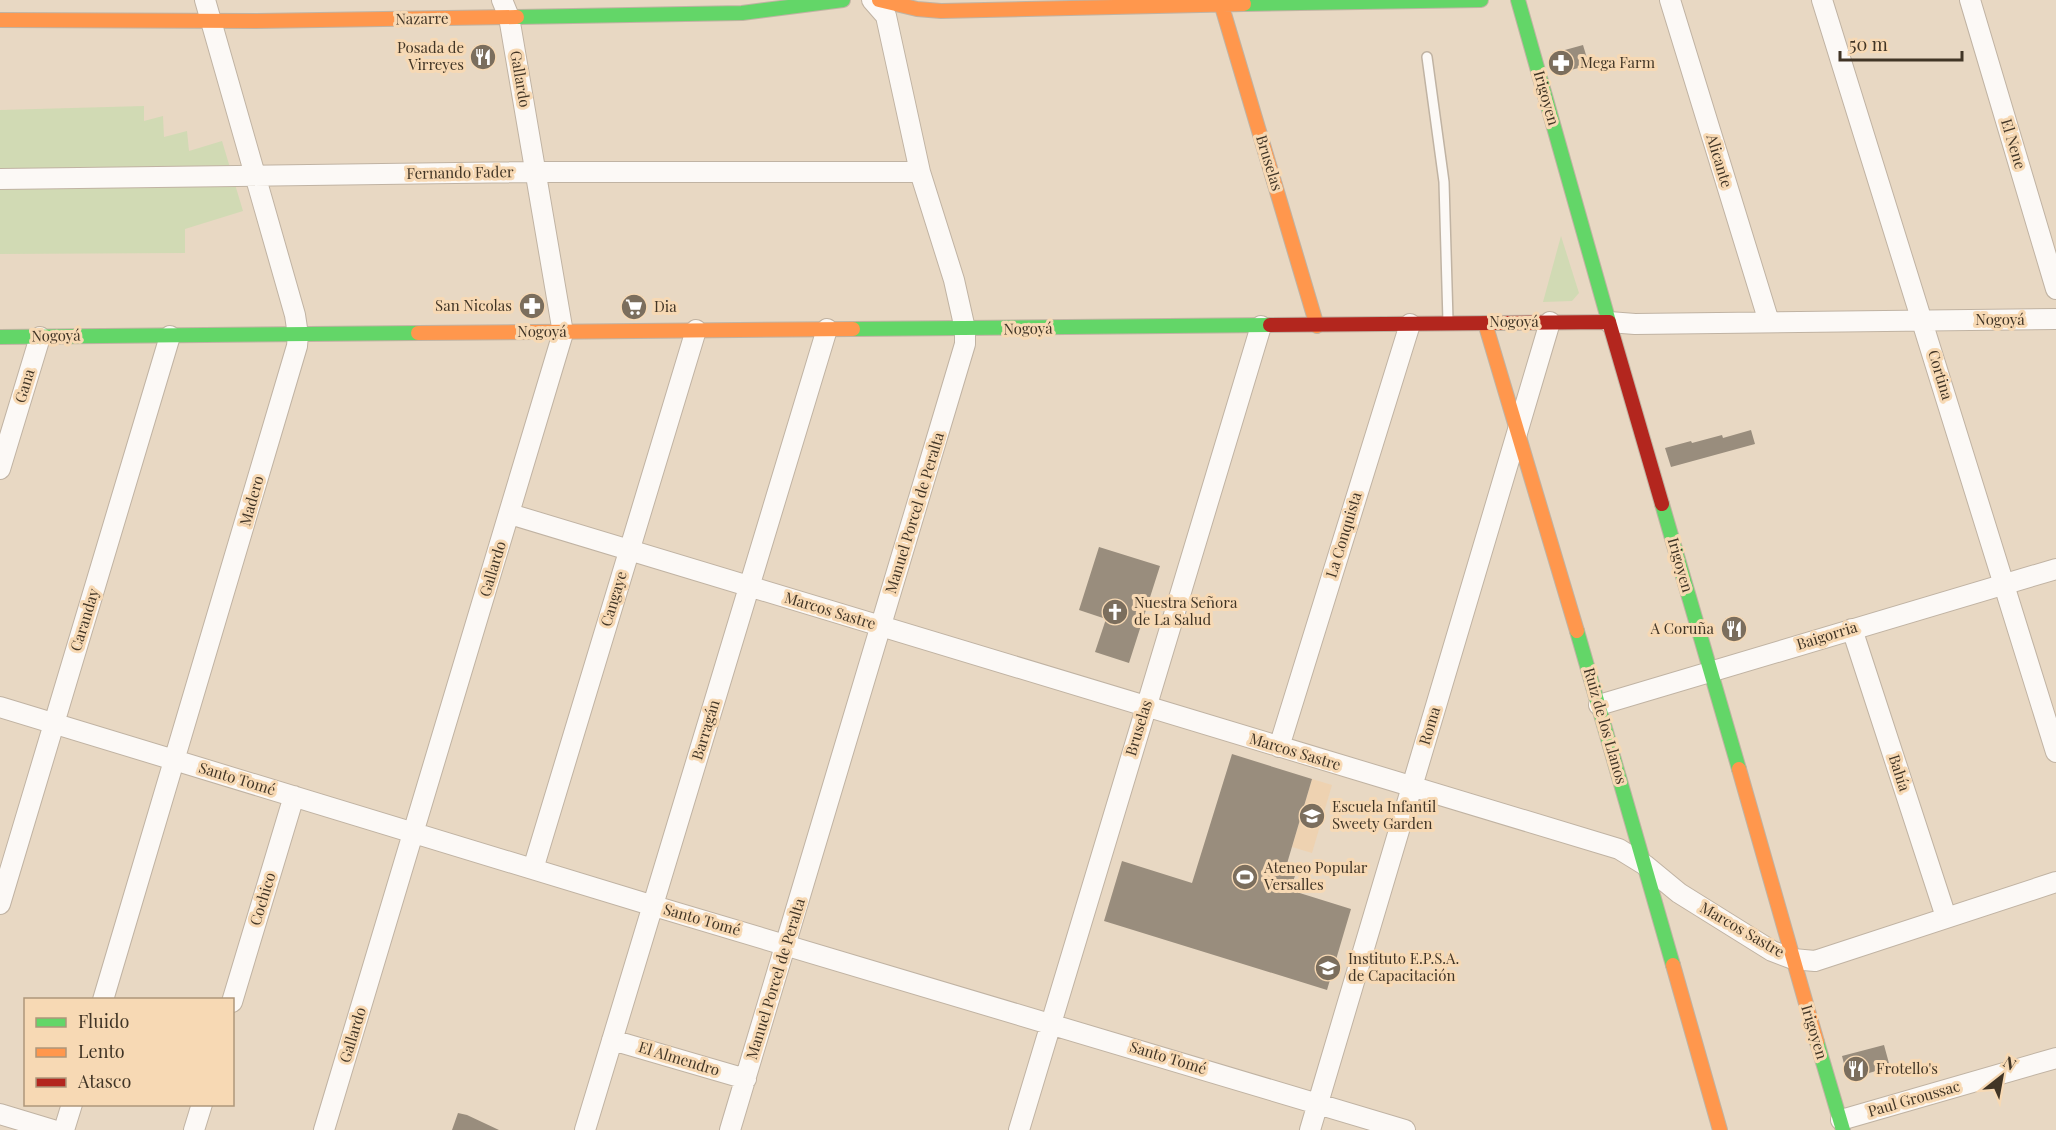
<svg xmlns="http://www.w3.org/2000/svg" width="2056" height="1130" viewBox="0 0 2056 1130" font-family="'Playfair Display',serif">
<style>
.built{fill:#eed2b1}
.green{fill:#d1dab4}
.building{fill:#998d7d}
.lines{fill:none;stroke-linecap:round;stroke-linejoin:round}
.lane-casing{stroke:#c0b3a3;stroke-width:12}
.street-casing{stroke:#c0b3a3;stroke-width:22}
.fast-casing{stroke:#c0b3a3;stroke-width:16}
.slow-casing{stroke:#c0b3a3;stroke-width:16}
.jam-casing{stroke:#c0b3a3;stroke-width:16}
.lane{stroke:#fcf9f6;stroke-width:9}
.street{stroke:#fcf9f6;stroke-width:20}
.fast{stroke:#63d668;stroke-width:14}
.slow{stroke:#ff974d;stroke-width:14}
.jam{stroke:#b3261e;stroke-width:14}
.labels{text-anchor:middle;stroke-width:6;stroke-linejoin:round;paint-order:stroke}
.street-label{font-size:15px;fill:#413526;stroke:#f7d9b4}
.poi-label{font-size:15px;fill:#413526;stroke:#f7d9b4;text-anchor:start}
</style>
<rect width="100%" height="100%" fill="#e8d8c3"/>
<path class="built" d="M1312,779L1332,785L1312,853L1292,847Z"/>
<path class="green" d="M144,106V121L163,116L164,137L187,131L189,151L222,141L243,211L185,229V253L0,254V110Z
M1561,236L1579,293L1572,301L1543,302Z"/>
<path class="building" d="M1583,45L1589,65L1560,73L1554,53Z
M1751,430L1755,444L1671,467L1665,448L1691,441L1692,443L1722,435L1723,438Z
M1099,547L1160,566L1129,663L1095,652L1106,619L1079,610Z
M1232,754L1312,779L1286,867L1297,870L1290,890L1351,909L1327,990L1104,921L1122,861L1192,883Z
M1884,1045L1890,1067L1848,1079L1842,1056Z
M458,1113L467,1115L499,1130H452Z"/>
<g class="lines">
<g class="lane-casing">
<path id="lane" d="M1427,57L1444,182L1448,321"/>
</g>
<g class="street-casing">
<path id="street" d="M1670,0L1769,322
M1822,0L2056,752
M1970,0L2056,289
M0,179L536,172H920
M1609,322L1635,324L2056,319
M0,469L40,337
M510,514L1619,849L1645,865L1679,893L1772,951L1793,959L1815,961L2056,882
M1852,629L1946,917
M1599,705L2056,569
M0,707L654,906L1405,1130
M1279,747L1410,324
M533,869L696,330
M0,904L170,336
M103,1000L297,346L298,335L295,315L205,0
M232,1002L294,796
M612,1040L746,1079
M0,1114L53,1130
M1841,1120L2056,1058
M64,1130L72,1104
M194,1130L202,1104
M324,1130L563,333L509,17L502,0
M585,1130L827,329
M730,1130L965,344V329L954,280L920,172L886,16L872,0
M1019,1130L1261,326
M1310,1130L1550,322"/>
</g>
<g class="fast-casing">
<path id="fast" d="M1518,0L1609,322
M1244,4L1481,0
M517,17L742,13L843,0
M853,329L1270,325
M0,337L418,333
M1662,504L1739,769
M1577,631L1673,965
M1817,1042L1843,1130"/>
</g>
<g class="slow-casing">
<path id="slow" d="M879,0L917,9L941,11L1244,4
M1220,0L1317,326
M0,20L256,21L517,17
M1485,323L1577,631
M418,333L853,329
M1739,769L1817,1042
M1673,965L1720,1130"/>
</g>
<g class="jam-casing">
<path id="jam" d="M1609,322L1662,504
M1270,325L1609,322"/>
</g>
<use href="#lane" class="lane"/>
<use href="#street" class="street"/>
<use href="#fast" class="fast"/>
<use href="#slow" class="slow"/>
<use href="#jam" class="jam"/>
</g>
<defs>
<g id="restaurant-disc" transform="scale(1.35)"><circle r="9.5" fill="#7b6e5d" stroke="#f7d9b4"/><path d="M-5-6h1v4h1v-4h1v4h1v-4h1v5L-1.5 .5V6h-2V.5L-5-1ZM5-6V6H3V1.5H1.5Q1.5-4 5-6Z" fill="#fff"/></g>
<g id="pharmacy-disc" transform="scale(1.35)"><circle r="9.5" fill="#7b6e5d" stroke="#f7d9b4"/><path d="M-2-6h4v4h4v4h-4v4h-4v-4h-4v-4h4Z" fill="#fff"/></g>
<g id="supermarket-disc" transform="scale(1.35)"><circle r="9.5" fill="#7b6e5d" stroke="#f7d9b4"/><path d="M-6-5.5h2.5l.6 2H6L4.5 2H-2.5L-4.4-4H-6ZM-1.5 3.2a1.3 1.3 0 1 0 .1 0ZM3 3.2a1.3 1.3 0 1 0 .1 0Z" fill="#fff"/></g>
<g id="church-disc" transform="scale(1.35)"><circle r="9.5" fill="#7b6e5d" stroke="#f7d9b4"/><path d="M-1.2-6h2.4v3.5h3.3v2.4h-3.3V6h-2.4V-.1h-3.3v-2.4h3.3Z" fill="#fff"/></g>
<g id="school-disc" transform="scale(1.35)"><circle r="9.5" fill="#7b6e5d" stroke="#f7d9b4"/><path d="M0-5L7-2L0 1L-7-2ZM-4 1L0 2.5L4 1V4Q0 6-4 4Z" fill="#fff"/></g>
<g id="stadium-disc" transform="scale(1.35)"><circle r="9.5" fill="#7b6e5d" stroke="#f7d9b4"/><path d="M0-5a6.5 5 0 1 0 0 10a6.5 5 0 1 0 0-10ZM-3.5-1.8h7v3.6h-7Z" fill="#fff"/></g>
<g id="university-disc" transform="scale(1.35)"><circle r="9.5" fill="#7b6e5d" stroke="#f7d9b4"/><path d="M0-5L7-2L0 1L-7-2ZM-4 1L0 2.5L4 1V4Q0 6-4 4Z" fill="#fff"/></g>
</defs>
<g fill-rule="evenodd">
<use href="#restaurant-disc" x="483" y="57"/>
<use href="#pharmacy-disc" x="1561" y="63"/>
<use href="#pharmacy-disc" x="532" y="306"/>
<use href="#supermarket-disc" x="634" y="307"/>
<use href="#church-disc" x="1115" y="612"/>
<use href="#restaurant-disc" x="1734" y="629"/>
<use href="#school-disc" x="1312" y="816"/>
<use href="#stadium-disc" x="1245" y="877"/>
<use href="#university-disc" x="1328" y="968"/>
<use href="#restaurant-disc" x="1856" y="1069"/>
</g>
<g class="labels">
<g class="street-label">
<text transform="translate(422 19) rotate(-1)" y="5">Nazarre</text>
<text transform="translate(520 79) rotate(80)" y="5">Gallardo</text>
<text transform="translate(1546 98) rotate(74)" y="5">Irigoyen</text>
<text transform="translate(2013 144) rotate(73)" y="5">El Nene</text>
<text transform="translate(1719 161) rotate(73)" y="5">Alicante</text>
<text transform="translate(1269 163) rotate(73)" y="5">Bruselas</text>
<text transform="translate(460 173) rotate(-1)" y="5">Fernando Fader</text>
<text x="2000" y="325">Nogoyá</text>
<text x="1514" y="327">Nogoyá</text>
<text transform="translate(1028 329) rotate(-1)" y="5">Nogoyá</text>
<text x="542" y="337">Nogoyá</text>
<text transform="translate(56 336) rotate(-1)" y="5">Nogoyá</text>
<text transform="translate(1940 375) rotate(73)" y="5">Cortina</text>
<text transform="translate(25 386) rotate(-73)" y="5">Gana</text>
<text transform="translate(252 501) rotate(-74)" y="5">Madero</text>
<text transform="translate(915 513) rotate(-73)" y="5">Manuel Porcel de Peralta</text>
<text transform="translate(1344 535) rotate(-73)" y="5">La Conquista</text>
<text transform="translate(1680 565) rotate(74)" y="5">Irigoyen</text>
<text transform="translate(493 569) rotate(-73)" y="5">Gallardo</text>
<text transform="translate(614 599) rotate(-73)" y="5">Cangaye</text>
<text transform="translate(830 611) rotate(17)" y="5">Marcos Sastre</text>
<text transform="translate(85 620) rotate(-73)" y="5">Caranday</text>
<text transform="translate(1827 636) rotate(-17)" y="5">Baigorria</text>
<text transform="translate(1430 726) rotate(-73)" y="5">Roma</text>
<text transform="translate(1605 726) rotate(74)" y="5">Ruiz de los Llanos</text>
<text transform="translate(1139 728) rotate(-73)" y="5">Bruselas</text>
<text transform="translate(706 730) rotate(-73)" y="5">Barragán</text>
<text transform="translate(1295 752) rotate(17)" y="5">Marcos Sastre</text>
<text transform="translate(1899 773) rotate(72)" y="5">Bahía</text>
<text transform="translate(237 779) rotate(17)" y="5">Santo Tomé</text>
<text transform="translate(263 899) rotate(-73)" y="5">Cochico</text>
<text transform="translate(702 920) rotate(16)" y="5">Santo Tomé</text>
<text transform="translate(1742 930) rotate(30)" y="5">Marcos Sastre</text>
<text transform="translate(776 979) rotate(-73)" y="5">Manuel Porcel de Peralta</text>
<text transform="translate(1814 1032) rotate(73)" y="5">Irigoyen</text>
<text transform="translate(353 1035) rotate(-73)" y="5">Gallardo</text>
<text transform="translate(1168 1058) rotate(17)" y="5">Santo Tomé</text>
<text transform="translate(679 1059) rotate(17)" y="5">El Almendro</text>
<text transform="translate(1914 1099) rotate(-16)" y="5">Paul Groussac</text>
</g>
<g class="poi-label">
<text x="464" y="53" text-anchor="end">Posada de<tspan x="464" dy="17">Virreyes</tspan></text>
<text x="1580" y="68">Mega Farm</text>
<text x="512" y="311" text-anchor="end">San Nicolas</text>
<text x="654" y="312">Dia</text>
<text x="1134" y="608">Nuestra Señora<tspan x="1134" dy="17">de La Salud</tspan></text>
<text x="1714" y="634" text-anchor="end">A Coruña</text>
<text x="1332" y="812">Escuela Infantil<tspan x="1332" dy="17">Sweety Garden</tspan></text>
<text x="1264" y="873">Ateneo Popular<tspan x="1264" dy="17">Versalles</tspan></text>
<text x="1348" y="964">Instituto E.P.S.A.<tspan x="1348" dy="17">de Capacitación</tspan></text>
<text x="1876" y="1074">Frotello's</text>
</g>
</g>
<rect x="24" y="998" width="210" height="108" fill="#f7d9b4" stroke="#ae977b" stroke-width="1.5"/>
<rect x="36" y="1018" width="30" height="9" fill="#63d668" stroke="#ae977b" stroke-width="1.5"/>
<text x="78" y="1028" font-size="18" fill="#413526">Fluido</text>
<rect x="36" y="1048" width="30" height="9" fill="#ff974d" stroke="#ae977b" stroke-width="1.5"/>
<text x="78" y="1058" font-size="18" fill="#413526">Lento</text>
<rect x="36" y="1078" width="30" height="9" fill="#b3261e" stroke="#ae977b" stroke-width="1.5"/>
<text x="78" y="1088" font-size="18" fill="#413526">Atasco</text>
<g transform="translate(2002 1076) rotate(31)" stroke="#f7d9b4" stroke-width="4.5" paint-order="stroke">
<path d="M0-4.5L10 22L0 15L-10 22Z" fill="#413526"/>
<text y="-9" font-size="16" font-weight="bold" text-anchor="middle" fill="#413526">N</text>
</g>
<path d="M1840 51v9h122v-9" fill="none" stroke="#413526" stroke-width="3"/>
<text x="1849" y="51" font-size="18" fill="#413526" stroke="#f7d9b4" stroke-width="4.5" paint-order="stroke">50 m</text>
</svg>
